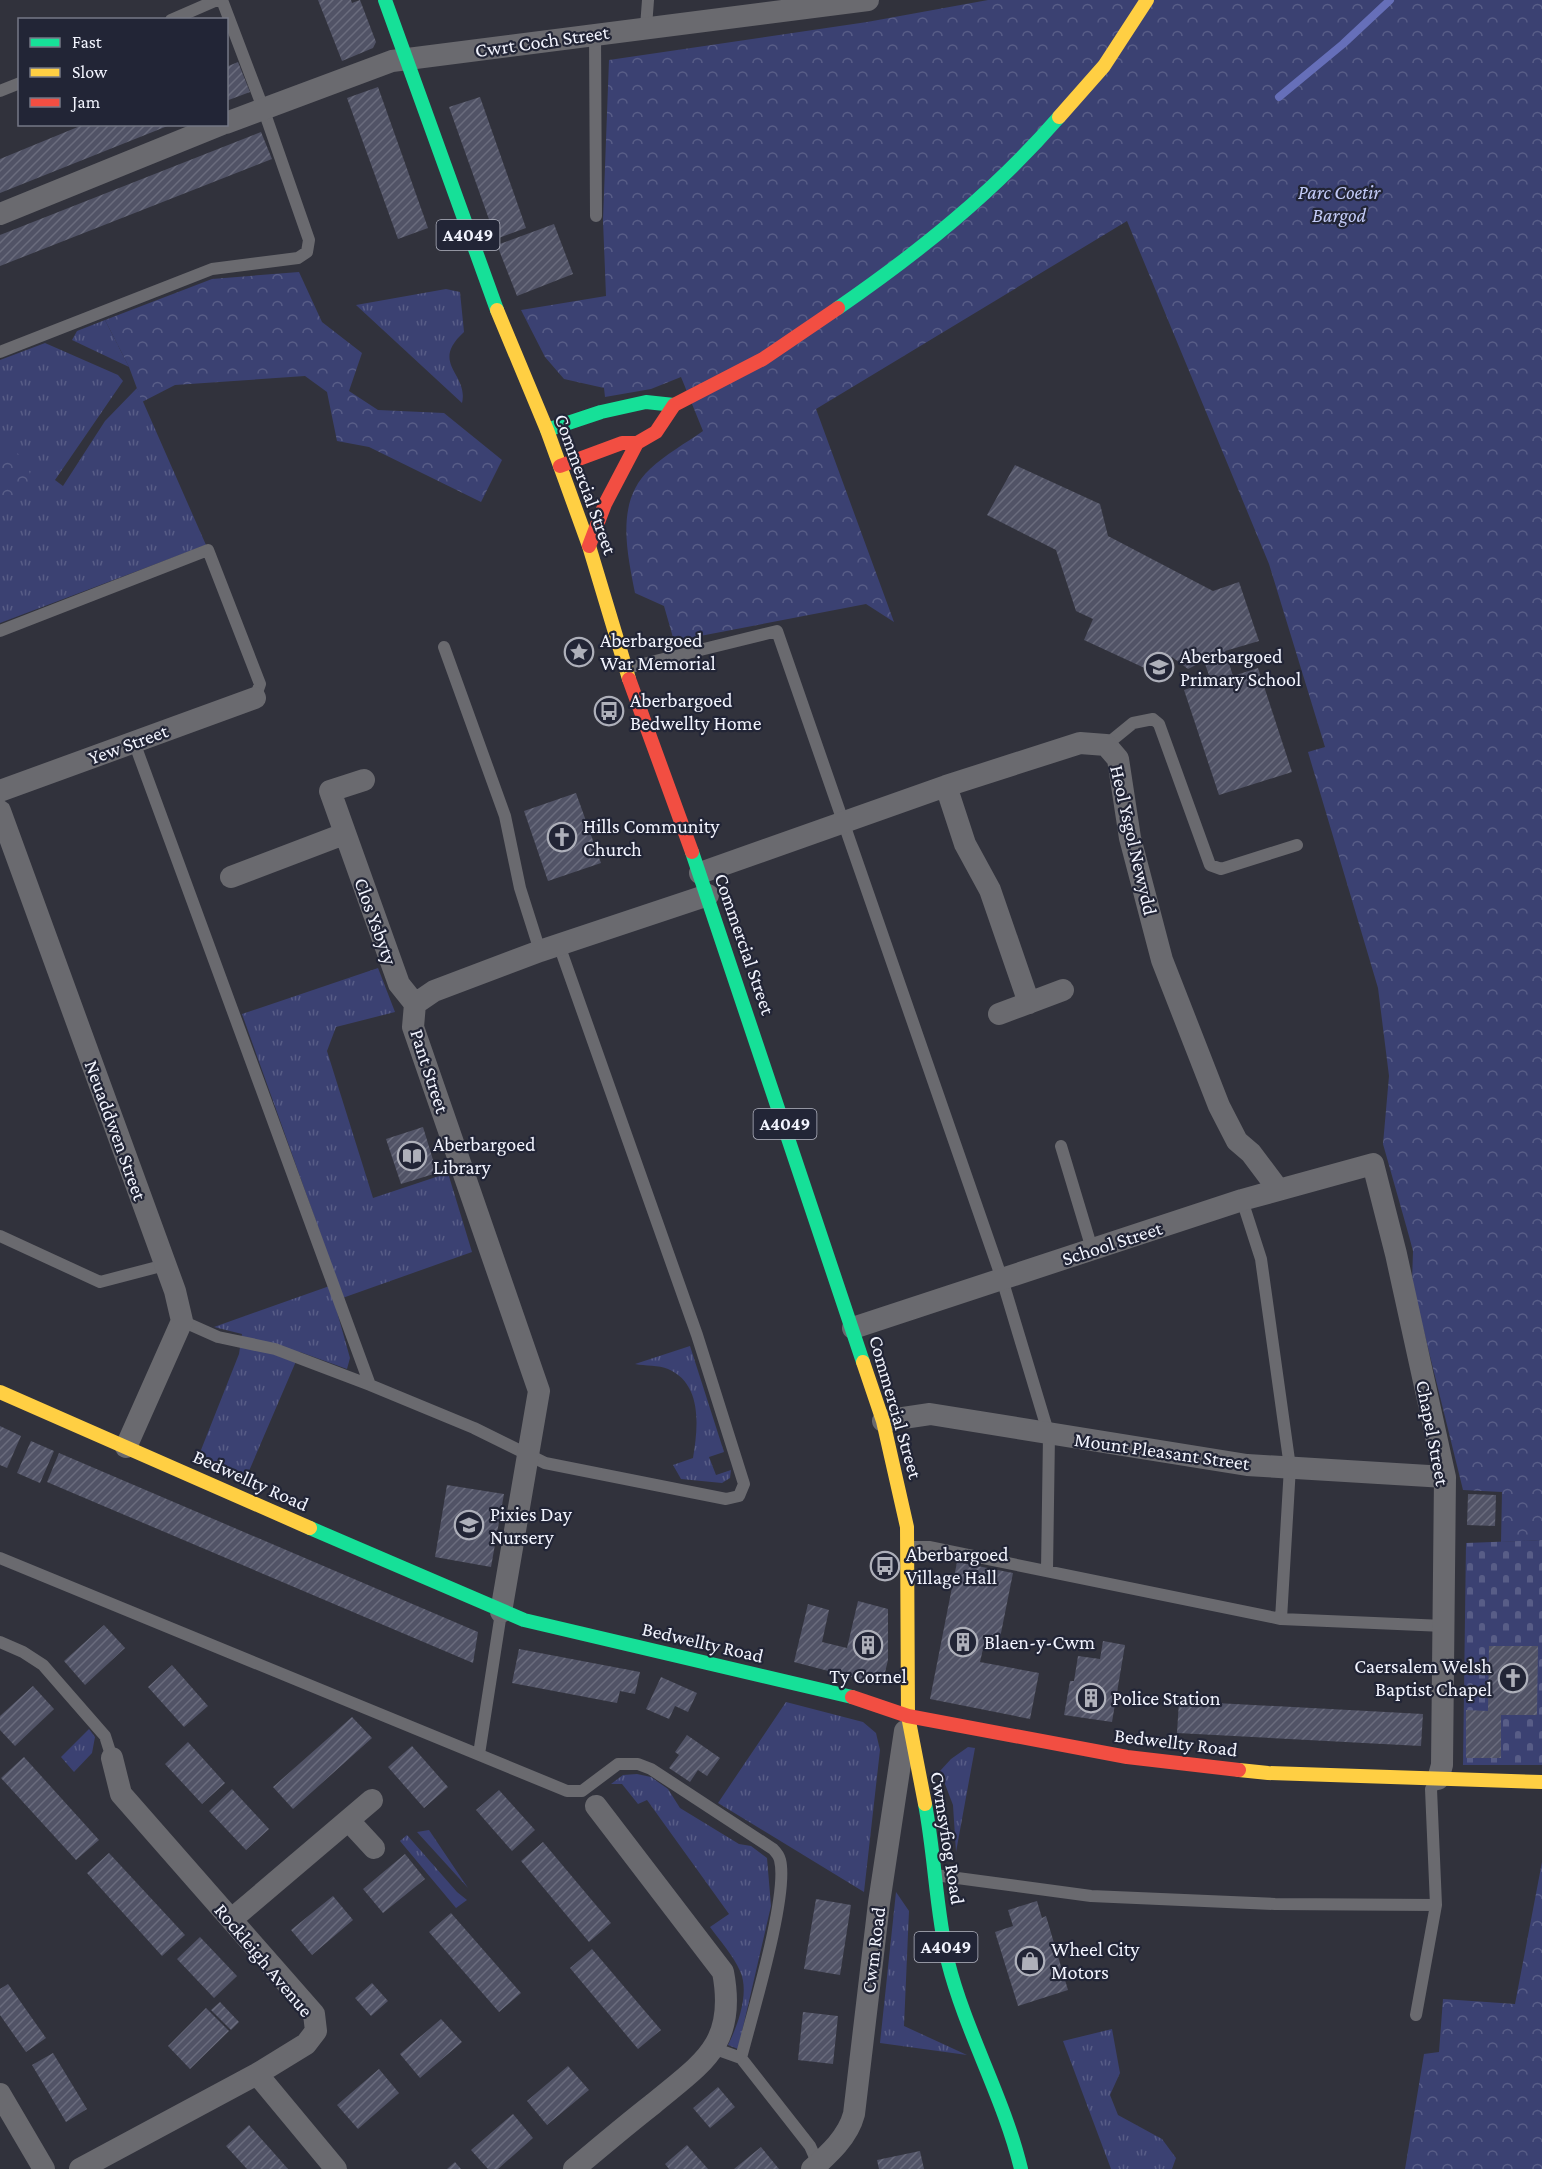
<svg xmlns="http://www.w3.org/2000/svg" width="1542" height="2169" viewBox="0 0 1542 2169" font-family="'Crimson Pro',serif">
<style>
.grass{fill:url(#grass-tufts)}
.forest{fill:url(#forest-crowns)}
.cemetery{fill:url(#cemetery-stones)}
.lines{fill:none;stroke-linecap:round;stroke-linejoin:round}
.stream{stroke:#666fb9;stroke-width:8}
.building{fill:url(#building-hatch)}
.lane{stroke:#6a6a6f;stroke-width:12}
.street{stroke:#6a6a6f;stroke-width:22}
.fast{stroke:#16e098;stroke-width:14}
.slow{stroke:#ffcf43;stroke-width:14}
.jam{stroke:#f24e42;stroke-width:14}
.labels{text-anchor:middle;stroke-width:4.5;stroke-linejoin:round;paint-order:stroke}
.shield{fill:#222536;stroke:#b4b6c2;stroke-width:1.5}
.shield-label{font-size:18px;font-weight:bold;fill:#f2f4fe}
.street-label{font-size:20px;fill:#f2f4fe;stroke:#222536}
.park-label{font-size:20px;font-style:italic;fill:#c3cbf7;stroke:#222536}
.poi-label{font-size:20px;fill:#f2f4fe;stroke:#222536;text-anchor:start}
</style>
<defs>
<pattern id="grass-tufts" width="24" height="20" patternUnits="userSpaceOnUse" patternTransform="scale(1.5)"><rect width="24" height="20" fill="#3b4172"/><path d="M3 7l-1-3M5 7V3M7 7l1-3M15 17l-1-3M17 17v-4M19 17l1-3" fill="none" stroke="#585d87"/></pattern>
<pattern id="forest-crowns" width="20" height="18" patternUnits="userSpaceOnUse" patternTransform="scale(1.5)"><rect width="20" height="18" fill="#3b4172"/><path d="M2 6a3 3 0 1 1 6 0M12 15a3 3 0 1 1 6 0" fill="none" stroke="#585d87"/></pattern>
<pattern id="cemetery-stones" width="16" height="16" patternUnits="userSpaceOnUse" patternTransform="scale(1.5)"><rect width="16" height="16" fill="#3b4172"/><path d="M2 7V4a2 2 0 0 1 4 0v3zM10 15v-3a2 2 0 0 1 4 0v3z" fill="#585d87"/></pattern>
<pattern id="building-hatch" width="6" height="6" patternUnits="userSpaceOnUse" patternTransform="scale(1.5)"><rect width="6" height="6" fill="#515366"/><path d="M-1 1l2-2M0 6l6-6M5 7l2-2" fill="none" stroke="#6a6c7d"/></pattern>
</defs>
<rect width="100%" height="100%" fill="#31323c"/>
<path class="grass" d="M446,289L460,292L464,332C429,364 469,373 462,403L356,305Z
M105,320L129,367L72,340L77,331Z
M45,343L118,375L123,381L55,480L63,486L105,421L137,388L206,545L0,623V360Z
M378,968L395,1012L336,1027L327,1051L373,1198L448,1173L472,1252L334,1301L350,1358L347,1369L300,1352L246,1478L199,1455L239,1354L242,1334L214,1327L338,1283L242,1014Z
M690,1346L724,1452L709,1457L716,1475L731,1470L730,1478L722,1483L681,1479L673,1465L693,1458C698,1428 703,1384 668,1369C659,1365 645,1366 635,1364Z
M786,1702L863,1722L876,1733L880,1750L864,1892L718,1803Z
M89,1729L95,1737L92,1753L74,1772L61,1757Z
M968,1747L975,1748L956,1852L953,1805L940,1771L951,1759Z
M637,1774L651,1777L668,1789L680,1808L739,1844L751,1846L767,1858L771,1906L738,2049L728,2045C738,2025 750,1992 740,1971C733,1955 720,1941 710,1927L729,1914L647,1800L638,1804L622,1784H611L623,1775Z
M429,1830L468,1888L417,1832Z
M407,1835L457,1892L467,1900L456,1908L400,1841Z
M896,1892L909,1911L904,2026L967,2055L880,2043Z
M1112,2029L1120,2073L1110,2095L1118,2115L1162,2139L1176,2158L1172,2169H1111L1063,2041Z"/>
<path class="forest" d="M988,0H1542V1540L1501,1542L1502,1492L1463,1490L1412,1283L1413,1251L1409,1236L1383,1144L1389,1076L1378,988L1308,752L1325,747L1269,564L1127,221L816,409L894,622L866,604L674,641L664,606L635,593C627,552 615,501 650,469C666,454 686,443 703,431L681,377L651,389L605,397L604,388L564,379L545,357L521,310L606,296L603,220L609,60L867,22Z
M299,272L322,322L362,353L349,391L378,410L444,413L502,460L481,502L369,447L337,441L327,392L305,376L175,385L142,402L129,367L105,320L212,279Z
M0,440L25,459L34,486L0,501Z
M1542,1862V2169H1405L1424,2054L1439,2052L1443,1999L1515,2004Z"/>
<path class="cemetery" d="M1542,1540V1765H1463L1466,1543Z"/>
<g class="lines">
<path class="stream" d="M1279,97L1343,44L1390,0"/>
</g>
<path class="building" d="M318,0H351L352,3L360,0L376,42L373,48L342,61Z
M238,62L250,92L226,101V67Z
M378,87L428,228L398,239L347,98Z
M480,97L526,228L496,239L449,107Z
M85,124L170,125L0,193V159Z
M261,132L272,159L0,266V235Z
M554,224L573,274L517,296L497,245Z
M1015,465L1100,504L1108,536L1213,591L1239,582L1259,641L1225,651L1233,676L1258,668L1292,772L1219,795L1184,690L1211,681L1204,661L1188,669L1172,657L1164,677L1084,640L1093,619L1076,611L1056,550L987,515Z
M576,793L601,863L548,881L524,811Z
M423,1127L437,1173L401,1184L386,1139Z
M0,1426L21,1436L7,1468L0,1465Z
M31,1441L54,1451L40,1483L17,1473Z
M59,1453L478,1632L473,1663L47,1482Z
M447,1485L504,1494L491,1567L435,1557Z
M1468,1494L1496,1495L1495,1526L1467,1525Z
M957,1562L1013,1573L999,1643L985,1640L980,1662L1039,1673L1030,1719L930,1699Z
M858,1601L888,1609V1660L882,1685L794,1662L808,1604L829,1610L822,1642L847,1648Z
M104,1625L125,1648L85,1685L64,1661Z
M1103,1641L1125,1645L1112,1722L1064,1715L1070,1681H1074L1078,1656L1100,1659Z
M1489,1646H1538L1537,1715H1501V1758H1466V1710L1488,1711Z
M519,1649L640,1672L635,1694L620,1691L617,1703L512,1683Z
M172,1665L208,1706L184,1727L148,1687Z
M661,1677L697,1693L688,1712L675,1706L669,1719L646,1709Z
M33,1686L54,1709L15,1746L0,1730V1716Z
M1179,1701L1423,1714L1421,1746L1177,1733Z
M352,1717L372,1738L293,1809L273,1787Z
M687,1735L720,1758L707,1776L698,1770L690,1782L669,1768L679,1755L675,1752Z
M188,1742L225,1783L202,1804L165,1764Z
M412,1746L448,1787L424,1808L388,1767Z
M24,1757L99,1840L76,1860L1,1778Z
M232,1789L269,1829L246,1850L209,1811Z
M499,1790L535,1830L512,1851L476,1810Z
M543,1842L611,1923L589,1942L521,1861Z
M109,1853L185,1935L162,1956L87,1873Z
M405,1854L425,1879L383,1913L363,1889Z
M333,1896L353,1920L312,1955L291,1930Z
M816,1899L851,1905L840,1975L804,1969Z
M1037,1901L1042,1918L1046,1916L1068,1990L1018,2006L995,1932L1013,1926L1008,1910Z
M451,1913L521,1993L499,2012L429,1932Z
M200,1937L237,1976L214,1998L177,1959Z
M592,1949L661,2030L638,2049L570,1968Z
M372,1983L388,2001L371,2016L355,1998Z
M8,1984L46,2038L26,2052L0,2015V1989Z
M220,2002L239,2022L231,2030L211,2010Z
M206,2008L229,2031L190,2069L168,2046Z
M803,2012L838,2016L833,2064L798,2060Z
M441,2019L462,2042L420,2078L400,2054Z
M53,2053L87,2109L66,2122L32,2065Z
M568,2066L589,2090L547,2125L527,2101Z
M379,2069L399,2093L358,2129L337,2105Z
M718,2087L735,2107L710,2128L693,2108Z
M513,2114L533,2138L498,2169H488L471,2150Z
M249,2125L273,2152L288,2169H247L226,2146Z
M687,2145L708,2169H669L665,2164Z
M761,2147L779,2169H734Z
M920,2151L924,2169H879L877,2160Z
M455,2162L461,2169H447Z"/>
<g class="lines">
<path class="lane" d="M171,20L217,0
M646,27L648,0
M595,34L596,216
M0,91L20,83
M0,352L212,269L298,258L307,252L309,240L263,108L222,0
M0,631L208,550L260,684L255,698
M444,647L505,816L520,888L540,951
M627,668L777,631L1002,1279L1049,1435L1047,1570
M134,742L370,1385L474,1428L545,1463L726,1499L739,1496L744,1484L697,1335L559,945
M1106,745L1133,723L1153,719L1159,724L1210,865L1221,869L1297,845
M1061,1146L1092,1249
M1242,1200L1261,1259L1290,1467L1281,1619
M0,1236L100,1282L165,1265
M182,1321L218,1337L275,1349L370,1385
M908,1547H929L1281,1619L1444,1626
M0,1558L567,1791H582L618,1764H638L651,1769L773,1849C776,1852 779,1856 780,1860C789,1895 751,2018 741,2058L810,2146L818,2164
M0,1642L23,1652L43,1665L105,1736L112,1758
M479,1754L501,1613
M935,1875L1091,1896L1275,1904L1436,1905
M1416,2015L1436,1905L1431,1789L1436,1782
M713,2048L741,2058"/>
<path class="street" d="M226,123L392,61L868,0
M0,214L222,124
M364,780L330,791L399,984L415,1004
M946,786L965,844L990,890L1029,1003
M0,791L255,698
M0,811L175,1291L182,1321L126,1447
M700,873L946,786L1080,743L1106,745L1118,759L1130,838L1162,960L1219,1106L1237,1141L1251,1153L1278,1189
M231,877L344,834
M999,1014L1063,990
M853,1328L1242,1200L1373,1164L1396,1254L1445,1477L1442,1765L1438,1779
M883,1421L930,1414L1247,1465L1445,1477
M501,1612L539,1391L413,1027L415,1004L434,991L540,951L708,895
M349,1821L374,1848
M232,1919L372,1800
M257,2074L336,2169
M0,2094L44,2169
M80,2169L257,2074L306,2044L316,2031L314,2014L121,1794L112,1758
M574,2169C600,2147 626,2125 653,2104C702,2063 737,2045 723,1972L596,1806
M812,2169C829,2154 848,2137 854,2114L879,1903L905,1731"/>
<path class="fast" d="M385,0L497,310
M838,308C919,252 994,192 1059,117
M547,430L601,412L646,402L674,405
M692,852L863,1362
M310,1528L524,1620L852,1697
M925,1804C935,1856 936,1911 948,1962C966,2033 1004,2098 1021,2169"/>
<path class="slow" d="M1059,117L1104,66L1147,0
M497,310L547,430L589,546L629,679
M863,1362L883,1421L907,1527L908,1716L925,1804
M0,1392L310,1528
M1239,1770L1268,1773L1542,1782"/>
<path class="jam" d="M560,466L622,443H637L656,432L674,405L763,359L838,308
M589,546L605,504L637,443
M629,679L692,852
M852,1697L908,1716L1127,1757L1239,1770"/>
</g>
<defs>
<g id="sight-ring" transform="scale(1.5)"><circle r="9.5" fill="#222536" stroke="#aeb0ba" stroke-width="1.5"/><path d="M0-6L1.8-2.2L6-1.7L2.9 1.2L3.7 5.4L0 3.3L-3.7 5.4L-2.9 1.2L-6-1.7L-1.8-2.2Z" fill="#aeb0ba"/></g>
<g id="school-ring" transform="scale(1.5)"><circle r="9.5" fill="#222536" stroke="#aeb0ba" stroke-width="1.5"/><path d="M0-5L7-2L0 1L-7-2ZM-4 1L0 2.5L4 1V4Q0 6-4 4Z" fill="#aeb0ba"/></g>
<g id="bus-ring" transform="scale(1.5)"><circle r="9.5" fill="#222536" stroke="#aeb0ba" stroke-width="1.5"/><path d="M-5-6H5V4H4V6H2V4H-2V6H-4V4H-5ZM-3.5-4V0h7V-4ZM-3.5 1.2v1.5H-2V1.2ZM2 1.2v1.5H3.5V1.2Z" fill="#aeb0ba"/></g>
<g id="church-ring" transform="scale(1.5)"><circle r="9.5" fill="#222536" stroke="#aeb0ba" stroke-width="1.5"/><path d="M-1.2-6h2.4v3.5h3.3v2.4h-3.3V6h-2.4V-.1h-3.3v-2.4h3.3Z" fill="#aeb0ba"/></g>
<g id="library-ring" transform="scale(1.5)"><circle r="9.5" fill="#222536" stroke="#aeb0ba" stroke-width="1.5"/><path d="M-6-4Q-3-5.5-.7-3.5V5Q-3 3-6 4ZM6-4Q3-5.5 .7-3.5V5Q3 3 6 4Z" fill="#aeb0ba"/></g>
<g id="building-ring" transform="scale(1.5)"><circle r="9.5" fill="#222536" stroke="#aeb0ba" stroke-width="1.5"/><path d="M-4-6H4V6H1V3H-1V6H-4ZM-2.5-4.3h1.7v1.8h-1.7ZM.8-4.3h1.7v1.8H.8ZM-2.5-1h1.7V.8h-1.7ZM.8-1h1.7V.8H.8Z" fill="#aeb0ba"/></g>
<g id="shop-ring" transform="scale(1.5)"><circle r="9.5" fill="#222536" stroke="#aeb0ba" stroke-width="1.5"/><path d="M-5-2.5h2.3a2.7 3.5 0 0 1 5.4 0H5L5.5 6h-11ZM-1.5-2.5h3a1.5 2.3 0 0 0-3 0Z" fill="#aeb0ba"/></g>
</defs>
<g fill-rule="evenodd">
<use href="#sight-ring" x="579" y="652"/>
<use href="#school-ring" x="1159" y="667"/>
<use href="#bus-ring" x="609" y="711"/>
<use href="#church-ring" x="562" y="837"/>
<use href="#library-ring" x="412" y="1156"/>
<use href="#school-ring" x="469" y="1525"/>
<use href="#bus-ring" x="885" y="1566"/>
<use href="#building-ring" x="963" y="1642"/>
<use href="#building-ring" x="868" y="1645"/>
<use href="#church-ring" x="1513" y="1678"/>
<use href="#building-ring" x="1091" y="1698"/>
<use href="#shop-ring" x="1030" y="1961"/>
</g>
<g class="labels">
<g class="shield">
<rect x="436.5" y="220" width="63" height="30" rx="4.5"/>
<rect x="753.5" y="1109" width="63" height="30" rx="4.5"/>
<rect x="914.5" y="1932" width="63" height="30" rx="4.5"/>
</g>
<g class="shield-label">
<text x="468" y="241">A4049</text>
<text x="785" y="1130">A4049</text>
<text x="946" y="1953">A4049</text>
</g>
<g class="street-label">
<text transform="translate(542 41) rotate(-8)" y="7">Cwrt Coch Street</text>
<text transform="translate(586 484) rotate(70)" y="7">Commercial Street</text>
<text transform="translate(128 744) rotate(-20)" y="7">Yew Street</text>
<text transform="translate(1134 840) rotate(77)" y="7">Heol Ysgol Newydd</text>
<text transform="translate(376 921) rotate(70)" y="7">Clos Ysbyty</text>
<text transform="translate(745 944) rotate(71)" y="7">Commercial Street</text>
<text transform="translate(430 1071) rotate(72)" y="7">Pant Street</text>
<text transform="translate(116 1130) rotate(70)" y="7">Neuaddwen Street</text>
<text transform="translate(1112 1243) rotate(-18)" y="7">School Street</text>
<text transform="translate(896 1407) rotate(74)" y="7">Commercial Street</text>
<text transform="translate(1433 1433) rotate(79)" y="7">Chapel Street</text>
<text transform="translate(1162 1451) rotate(8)" y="7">Mount Pleasant Street</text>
<text transform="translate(251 1480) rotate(24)" y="7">Bedwellty Road</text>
<text transform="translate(703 1642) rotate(13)" y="7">Bedwellty Road</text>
<text transform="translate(1176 1742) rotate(7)" y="7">Bedwellty Road</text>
<text transform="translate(948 1838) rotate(81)" y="7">Cwmsyfiog Road</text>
<text transform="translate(873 1950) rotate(-83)" y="7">Cwm Road</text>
<text transform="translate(264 1960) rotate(50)" y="7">Rockleigh Avenue</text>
</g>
<g class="park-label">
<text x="1339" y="199">Parc Coetir<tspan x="1339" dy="23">Bargod</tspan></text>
</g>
<g class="poi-label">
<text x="600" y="647">Aberbargoed<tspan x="600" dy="23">War Memorial</tspan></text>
<text x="1180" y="663">Aberbargoed<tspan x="1180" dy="23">Primary School</tspan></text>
<text x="630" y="707">Aberbargoed<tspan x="630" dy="23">Bedwellty Home</tspan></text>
<text x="583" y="833">Hills Community<tspan x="583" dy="23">Church</tspan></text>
<text x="433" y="1151">Aberbargoed<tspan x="433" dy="23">Library</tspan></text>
<text x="490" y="1521">Pixies Day<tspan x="490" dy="23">Nursery</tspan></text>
<text x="906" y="1561">Aberbargoed<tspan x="906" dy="23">Village Hall</tspan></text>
<text x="984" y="1649">Blaen-y-Cwm</text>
<text x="1492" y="1673" text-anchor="end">Caersalem Welsh<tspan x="1492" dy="23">Baptist Chapel</tspan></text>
<text x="868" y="1683" text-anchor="middle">Ty Cornel</text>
<text x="1112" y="1705">Police Station</text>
<text x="1051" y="1956">Wheel City<tspan x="1051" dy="23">Motors</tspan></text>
</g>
</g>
<rect x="18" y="18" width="210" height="108" fill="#222536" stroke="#757886" stroke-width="1.5"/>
<rect x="30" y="38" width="30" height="9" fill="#16e098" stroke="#757886" stroke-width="1.5"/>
<text x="72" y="48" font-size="18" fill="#f2f4fe">Fast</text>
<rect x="30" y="68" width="30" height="9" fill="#ffcf43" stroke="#757886" stroke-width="1.5"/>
<text x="72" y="78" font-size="18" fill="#f2f4fe">Slow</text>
<rect x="30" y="98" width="30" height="9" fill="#f24e42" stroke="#757886" stroke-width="1.5"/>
<text x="72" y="108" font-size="18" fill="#f2f4fe">Jam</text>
</svg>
